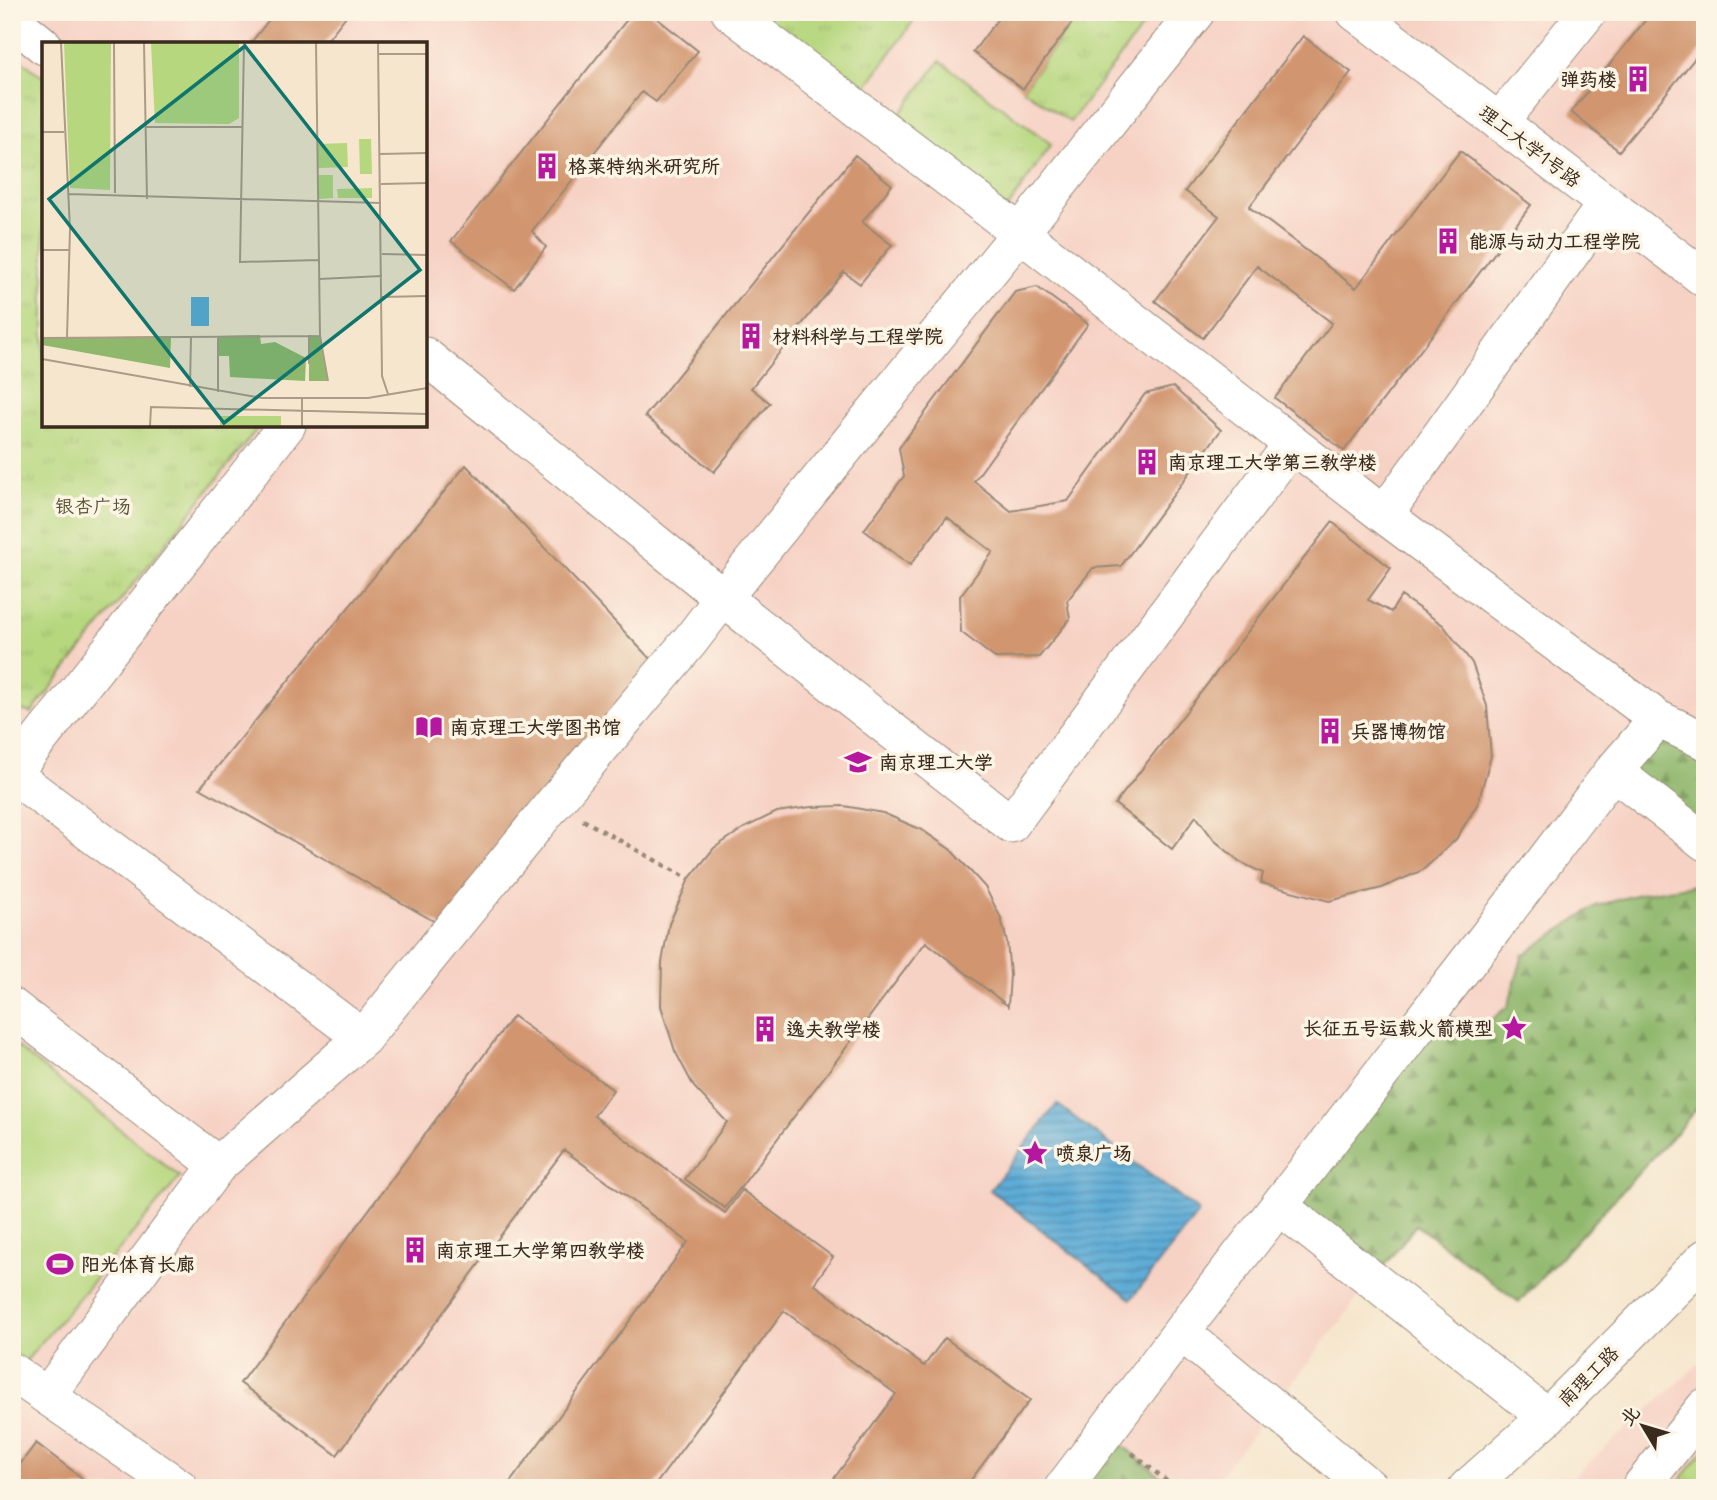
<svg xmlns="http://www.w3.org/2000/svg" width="1717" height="1500" viewBox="0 0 1717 1500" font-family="Delius,'LXGW WenKai TC',sans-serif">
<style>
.built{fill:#f6d2c5;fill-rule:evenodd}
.grass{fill:url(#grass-tufts);stroke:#78804e;stroke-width:2}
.forest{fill:url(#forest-firs);stroke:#667146;stroke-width:2}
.pitch{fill:#b6d77e;stroke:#78804e;stroke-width:2}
.water{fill:url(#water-rules);stroke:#4c6b7a;stroke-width:2}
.building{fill:#d1966f}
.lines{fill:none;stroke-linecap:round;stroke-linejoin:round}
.minor-casing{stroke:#988876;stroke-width:39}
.path{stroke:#988876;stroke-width:4.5;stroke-dasharray:5 5;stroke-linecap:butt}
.minor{stroke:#fff;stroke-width:37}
.labels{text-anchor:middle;stroke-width:7;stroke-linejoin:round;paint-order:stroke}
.poi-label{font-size:19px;font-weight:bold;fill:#3b2a1e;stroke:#fcf5e5;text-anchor:start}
.street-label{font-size:19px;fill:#3b2a1e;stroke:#fcf5e5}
.park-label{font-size:19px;fill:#5a5536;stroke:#fcf5e5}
.inset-road{fill:none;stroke:#ab9b87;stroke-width:2}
.view{fill:#0f766e;fill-opacity:0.15;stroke:#0f766e;stroke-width:3.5}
.inset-edge{fill:none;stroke:#3b2a1e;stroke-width:3.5}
</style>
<defs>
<pattern id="grass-tufts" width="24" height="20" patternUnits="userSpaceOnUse" patternTransform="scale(1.75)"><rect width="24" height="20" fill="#b6d77e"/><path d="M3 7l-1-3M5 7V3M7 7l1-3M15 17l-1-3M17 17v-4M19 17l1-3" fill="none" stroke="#9db96c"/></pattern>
<pattern id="forest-firs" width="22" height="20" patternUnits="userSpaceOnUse" patternTransform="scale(1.75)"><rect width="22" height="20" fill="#90b86d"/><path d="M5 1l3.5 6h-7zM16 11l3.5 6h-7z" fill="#779659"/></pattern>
<pattern id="water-rules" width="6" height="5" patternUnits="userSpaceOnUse" patternTransform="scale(1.75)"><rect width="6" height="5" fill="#5dacd7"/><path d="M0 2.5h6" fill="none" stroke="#4e8cae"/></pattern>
</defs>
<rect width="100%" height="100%" fill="#fcf5e5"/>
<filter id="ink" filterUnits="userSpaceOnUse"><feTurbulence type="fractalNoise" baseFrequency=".0143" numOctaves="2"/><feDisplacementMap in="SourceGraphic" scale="14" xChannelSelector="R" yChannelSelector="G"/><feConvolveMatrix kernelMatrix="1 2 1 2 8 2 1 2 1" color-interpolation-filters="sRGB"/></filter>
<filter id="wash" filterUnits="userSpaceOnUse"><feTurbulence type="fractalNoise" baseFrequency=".00686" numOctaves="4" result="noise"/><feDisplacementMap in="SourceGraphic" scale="28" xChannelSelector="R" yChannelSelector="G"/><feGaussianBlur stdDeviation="1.57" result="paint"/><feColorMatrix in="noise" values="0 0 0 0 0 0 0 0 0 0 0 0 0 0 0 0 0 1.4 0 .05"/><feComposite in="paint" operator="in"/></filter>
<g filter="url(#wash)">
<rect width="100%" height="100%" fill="#f6e6cd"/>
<path class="built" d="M12,12H1705V1098L1681,1127L1519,1302L1415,1225L1216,1481L1219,1488H12ZM44,44H425V425H44Z
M1705,1357V1488H1560L1687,1375Z"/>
<path class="grass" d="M739,12H920L852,106Z
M1080,12H1154L1070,122L1023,89Z
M12,53L44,78V425H260L31,713L12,707Z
M940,61L1051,144L1001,218L887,132Z
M1705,1449V1488H1674Z"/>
<path class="forest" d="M1658,719L1705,741V842L1613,771Z
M1705,876V1098L1681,1127L1519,1302L1416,1225L1373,1280L1279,1206L1434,1004L1475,1034L1508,1006L1523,955L1596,906L1639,894L1693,885Z
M1106,1432L1175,1488H1063Z"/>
<path class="pitch" d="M12,1043L180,1177L26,1361L12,1351Z"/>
<path class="water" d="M1057,1104L1199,1212L1131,1299L990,1190Z"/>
<g id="blocks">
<path class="building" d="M275,12H349L324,44H250Z
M633,12H649L698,51L656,102L642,92L532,231L546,247L514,289L451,241Z
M1003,12H1080L1023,89L973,52Z
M1652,12H1705V46L1619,151L1571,112Z
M1303,36L1351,72L1249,207L1356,288L1460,151L1531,205L1344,451L1275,398L1332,323L1257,266L1203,338L1155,301L1219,216L1185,191Z
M855,155L892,185L862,222L892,245L860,284L844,272L751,388L770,403L714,472L645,416Z
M1037,287L1088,324L974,481L1011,511L1068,501L1145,394L1173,387L1221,430L1121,566L1093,568L1067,601L1070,619L1039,657L995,658L961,632L960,596L993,552L947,517L910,565L864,530L904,476L899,448L1015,292Z
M466,465L656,665L446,928L200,788Z
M1332,522L1391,568L1368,600L1391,612L1401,596L1443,625L1472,663L1487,706L1491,756L1478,803L1456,839L1423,870L1382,888L1329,901L1261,883L1263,873L1240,862L1214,840L1196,816L1172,849L1115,804Z
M844,806L883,813L922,830L951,850L985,887L1001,918L1007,942L1010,975L1008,1006L926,942L725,1208L685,1179L727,1122L694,1087L675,1051L661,1006L662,962L669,924L689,879L714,848L744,828L777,812L811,807Z
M513,1016L613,1090L594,1116L725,1213L742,1190L833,1257L814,1284L924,1366L945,1338L1030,1400L965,1488H827L896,1394L784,1311L653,1488H506L688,1242L564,1150L337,1455L240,1383Z
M36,1443L95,1488H12V1475Z"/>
</g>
</g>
<g filter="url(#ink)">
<use href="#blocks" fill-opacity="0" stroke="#988876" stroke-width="2"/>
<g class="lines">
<g class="minor-casing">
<path id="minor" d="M730,12L1020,233L1384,515L1658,719L1705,741
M1355,12L1705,279
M12,20L44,46
M1499,122L1588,12
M425,356L723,598L1011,824L1292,444
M1384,515L1606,204
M1613,771L1705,842
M12,774L287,425
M12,774L363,1038
M12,1007L218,1165
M1279,1206L1547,1417
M1181,1332L1370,1488
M12,1372L180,1488
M47,1396L218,1165L363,1038L553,804L690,641L723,598L1020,233L1196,12
M1063,1488L1181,1332L1491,932L1613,771L1658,719
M1467,1488L1547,1417L1705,1258
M1640,1488L1705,1407"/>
</g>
<path class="path" d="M583,820L689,879
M1132,1453L1175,1488"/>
<use href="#minor" class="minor"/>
</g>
</g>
<defs>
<g id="building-bare" transform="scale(2.1)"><path d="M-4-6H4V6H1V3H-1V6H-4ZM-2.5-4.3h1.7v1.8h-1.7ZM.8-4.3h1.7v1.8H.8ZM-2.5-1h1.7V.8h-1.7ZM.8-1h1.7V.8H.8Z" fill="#b5179e" stroke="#fcf5e5" stroke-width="2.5" paint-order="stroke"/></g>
<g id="library-bare" transform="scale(2.1)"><path d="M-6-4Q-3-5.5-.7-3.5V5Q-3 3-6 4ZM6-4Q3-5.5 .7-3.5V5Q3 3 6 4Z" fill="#b5179e" stroke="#fcf5e5" stroke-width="2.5" paint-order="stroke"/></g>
<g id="university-bare" transform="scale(2.1)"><path d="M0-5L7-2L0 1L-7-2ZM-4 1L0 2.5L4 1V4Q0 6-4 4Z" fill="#b5179e" stroke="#fcf5e5" stroke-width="2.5" paint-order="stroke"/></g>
<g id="sight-bare" transform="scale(2.1)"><path d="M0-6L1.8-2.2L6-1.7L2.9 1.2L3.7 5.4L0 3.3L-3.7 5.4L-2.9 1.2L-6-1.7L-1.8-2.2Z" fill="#b5179e" stroke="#fcf5e5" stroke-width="2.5" paint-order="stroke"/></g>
<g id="stadium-bare" transform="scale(2.1)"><path d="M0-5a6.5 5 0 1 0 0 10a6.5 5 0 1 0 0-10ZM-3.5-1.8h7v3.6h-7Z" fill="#b5179e" stroke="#fcf5e5" stroke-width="2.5" paint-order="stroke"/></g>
</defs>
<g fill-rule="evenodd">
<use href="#building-bare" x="1638" y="79"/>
<use href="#building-bare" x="547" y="166"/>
<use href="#building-bare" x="1448" y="241"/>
<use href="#building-bare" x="751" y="336"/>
<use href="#building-bare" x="1147" y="462"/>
<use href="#library-bare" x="429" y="727"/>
<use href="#building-bare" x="1330" y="731"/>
<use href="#university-bare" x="858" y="762"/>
<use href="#sight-bare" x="1514" y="1028"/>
<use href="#building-bare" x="765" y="1029"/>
<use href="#sight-bare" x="1035" y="1153"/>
<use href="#building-bare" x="415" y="1250"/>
<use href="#stadium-bare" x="60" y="1264"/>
</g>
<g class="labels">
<g class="poi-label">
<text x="1617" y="86" text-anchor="end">弹药楼</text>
<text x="568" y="173">格莱特纳米研究所</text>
<text x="1469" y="248">能源与动力工程学院</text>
<text x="772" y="343">材料科学与工程学院</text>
<text x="1168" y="469">南京理工大学第三教学楼</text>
<text x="450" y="734">南京理工大学图书馆</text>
<text x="1351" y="738">兵器博物馆</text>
<text x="879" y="769">南京理工大学</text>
<text x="1493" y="1035" text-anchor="end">长征五号运载火箭模型</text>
<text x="786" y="1036">逸夫教学楼</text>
<text x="1056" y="1160">喷泉广场</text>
<text x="436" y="1257">南京理工大学第四教学楼</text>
<text x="81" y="1271">阳光体育长廊</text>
</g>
<g class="street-label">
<text transform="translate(1530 146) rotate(37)" y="7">理工大学1号路</text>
<text transform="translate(1588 1376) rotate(-45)" y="7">南理工路</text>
</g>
<g class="park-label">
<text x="93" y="513">银杏广场</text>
</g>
</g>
<g transform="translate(42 42)">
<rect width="385" height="385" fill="#f6e6cd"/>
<path d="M109,1H197V76L187,82L113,81ZM317,97H329L330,132H318ZM305,101L306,125L276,126V102ZM276,133H291V156L276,157ZM330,146V156H296L295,147ZM178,374H239V384H178Z" fill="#b6d77e"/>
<path d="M218,293L219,302L233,300L264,316L263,339L188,335L187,314H176V294ZM267,293L278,294L286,339H267ZM129,294L128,326L0,303V296Z" fill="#90b86d"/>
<path d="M22,1H69L68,148L28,146Z" fill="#b6d77e"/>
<path d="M149,255H167V284H149Z" fill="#5dacd7"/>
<path class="inset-road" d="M19,1L28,187L25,295M72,1L73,151M102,1L105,157M202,1L198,220L277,218M274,1L278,294L286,339M336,1L340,334L346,352M336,12H385M103,85H200M0,90H22M338,112L385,111M339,142L385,141M26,152L339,161M0,208H28M340,212L385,213M277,237L340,234M340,255L385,254M267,293V322M0,296L278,294M0,317L220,356H326L385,346M148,345L149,294M176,350V294M260,357V384M108,384L109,365L385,372"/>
<path class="view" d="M203,4L378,228L182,381L7,157Z"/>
<rect width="385" height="385" class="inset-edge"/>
</g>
<rect width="1717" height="1500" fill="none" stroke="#fcf5e5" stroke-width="42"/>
<g transform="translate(1643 1426) rotate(308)" stroke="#fcf5e5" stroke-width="5" paint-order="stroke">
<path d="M0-5L12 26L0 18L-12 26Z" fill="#3b2a1e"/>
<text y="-10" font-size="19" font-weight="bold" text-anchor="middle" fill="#3b2a1e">北</text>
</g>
</svg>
